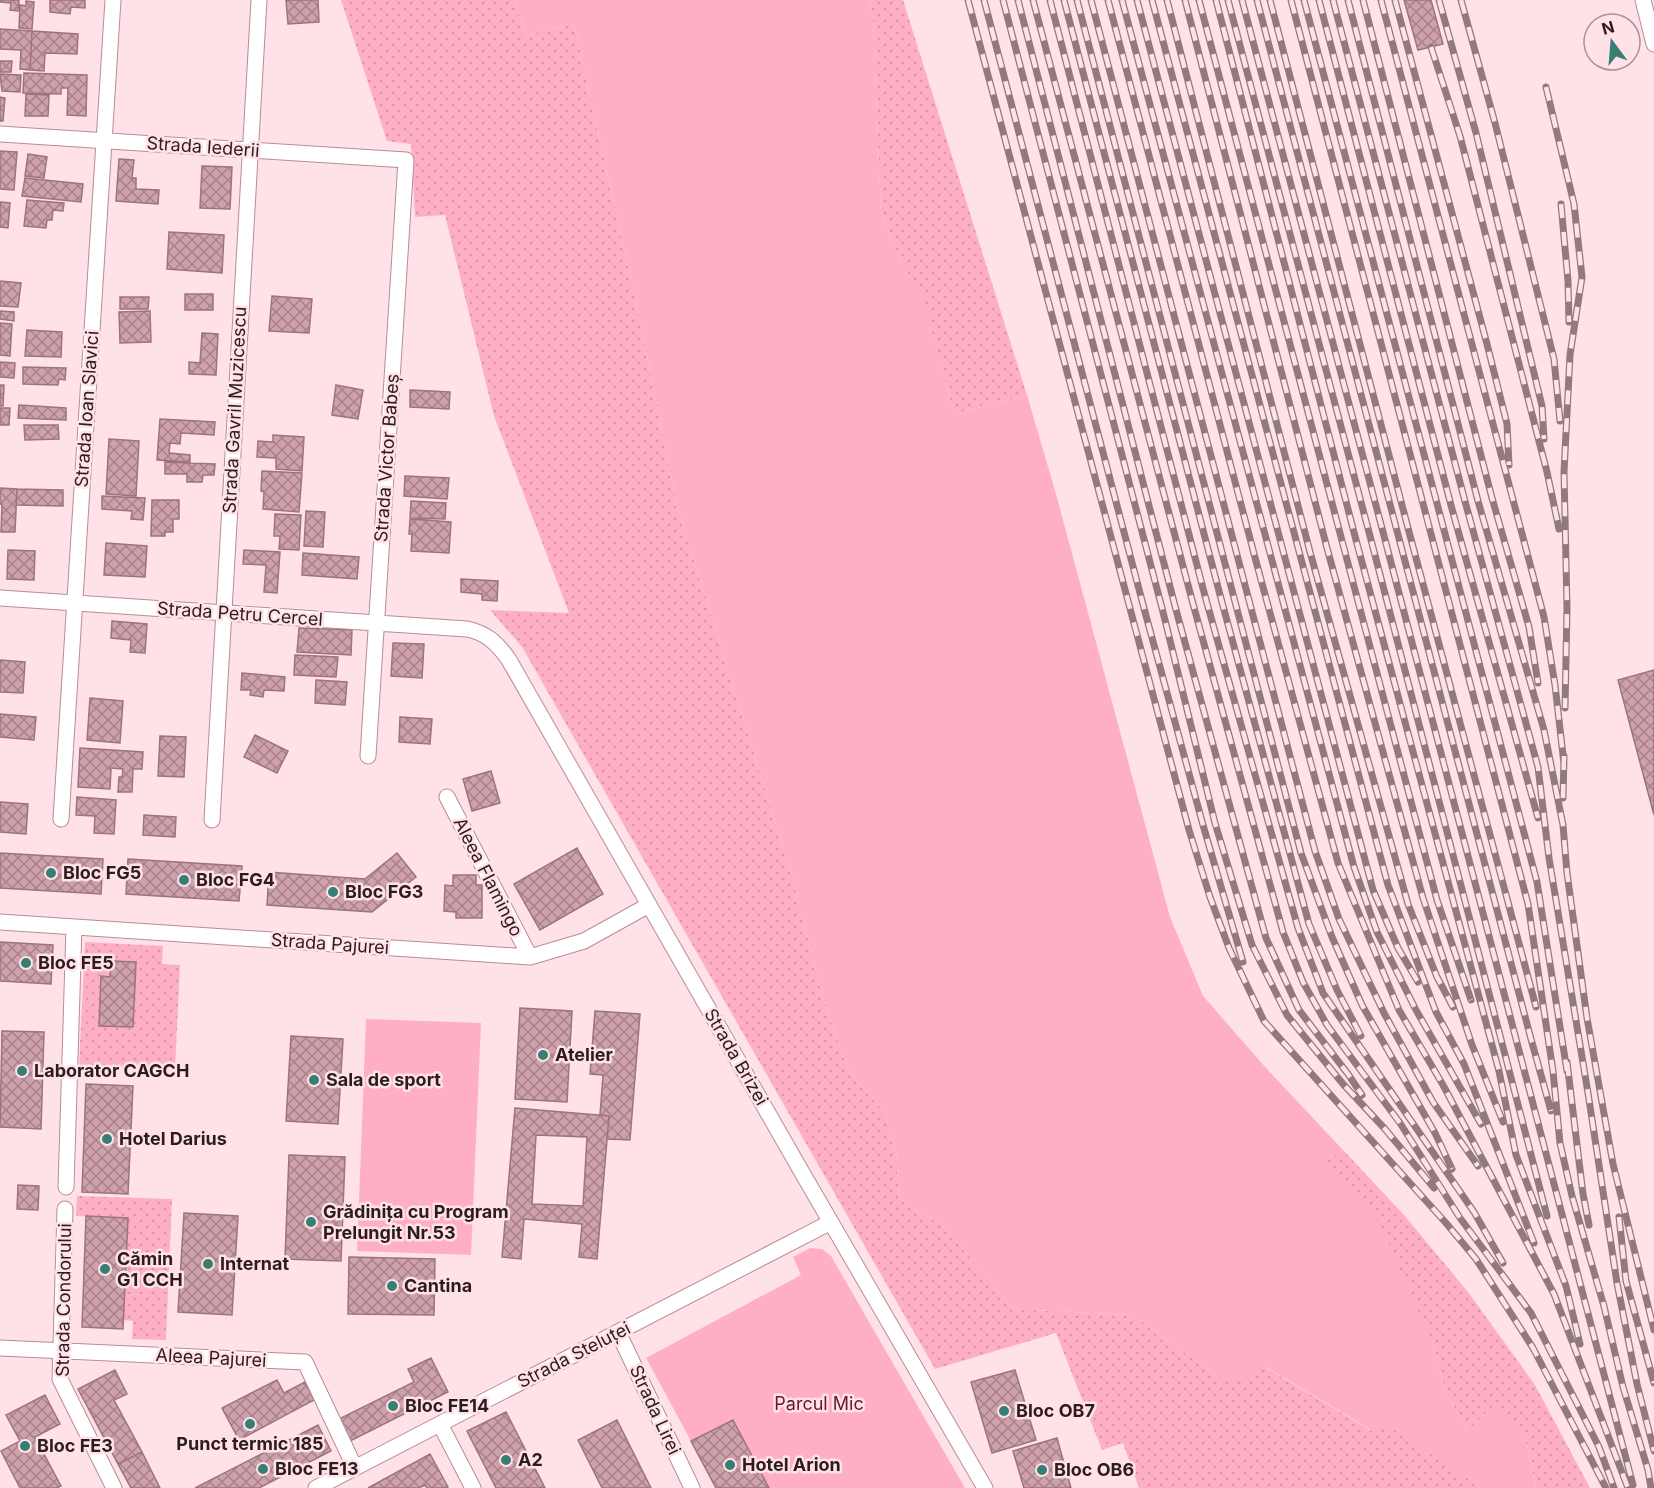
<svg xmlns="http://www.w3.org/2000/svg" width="1654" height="1488" viewBox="0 0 1654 1488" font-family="Inter,sans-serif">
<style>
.grass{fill:url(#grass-dots);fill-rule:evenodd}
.green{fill:#ffafc3}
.building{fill:url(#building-cross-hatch);stroke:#9d737d;stroke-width:1.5;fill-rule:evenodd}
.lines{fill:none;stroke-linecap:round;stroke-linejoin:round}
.minor-casing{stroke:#b88c97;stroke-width:17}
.minor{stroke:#fff;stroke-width:15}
.rail-casing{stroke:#917a7f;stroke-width:7}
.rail{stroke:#ffe2e8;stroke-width:4.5;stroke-dasharray:14;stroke-linecap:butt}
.poi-dot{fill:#387e74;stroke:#ffe2e8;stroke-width:2}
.labels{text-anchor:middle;stroke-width:5;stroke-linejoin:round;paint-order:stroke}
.street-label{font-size:18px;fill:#2c1b1f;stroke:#ffe2e8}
.poi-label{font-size:18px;font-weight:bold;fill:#2c1b1f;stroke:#ffe2e8;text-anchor:start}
.park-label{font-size:18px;fill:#671634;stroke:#ffe2e8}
</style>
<defs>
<pattern id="grass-dots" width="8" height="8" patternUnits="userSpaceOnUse" patternTransform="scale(1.5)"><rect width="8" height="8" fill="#ffafc3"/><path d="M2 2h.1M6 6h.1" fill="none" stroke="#db96a7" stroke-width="1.8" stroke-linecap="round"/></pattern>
<pattern id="building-cross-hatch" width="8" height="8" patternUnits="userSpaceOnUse" patternTransform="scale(1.5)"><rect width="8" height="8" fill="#cfa1ac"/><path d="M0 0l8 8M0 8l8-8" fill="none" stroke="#a8828b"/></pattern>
</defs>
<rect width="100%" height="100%" fill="#ffe2e8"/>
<path class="grass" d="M341,0H515L525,35L574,24L638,311L677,506L791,872L825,1005L848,1069L884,1112L896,1151L899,1199L945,1227L1013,1309L1133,1315L1213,1373L1233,1383L1265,1367L1372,1431L1387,1424L1482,1488H1139L1123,1443L1102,1450L1056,1333L935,1369L522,647L490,610L569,613L494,416L445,215L415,217L411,144L387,141Z
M869,0H903L1027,395L954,414L921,292L900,262L881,211L873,18Z
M85,942L163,946L162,964L180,965L175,1070L79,1066ZM136,963L133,1027L99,1025L101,977H110Z
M1343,1150L1404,1215L1468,1292L1535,1385L1590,1488H1536L1525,1434L1468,1430L1446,1394L1433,1344L1327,1160Z
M77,1196L172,1199L166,1340L132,1339L133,1321L123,1320L128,1218L76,1216Z"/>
<path class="green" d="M515,0H869L873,18L881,211L900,262L921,291L954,414L1027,395L1056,494L1170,917L1203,996L1266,1068L1343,1150L1327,1160L1380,1224L1433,1344L1446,1394L1468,1430L1494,1405L1525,1434L1536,1488H1482L1387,1425L1373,1431L1266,1367L1233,1384L1213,1373L1133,1315L1013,1309L945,1227L899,1199L896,1151L884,1112L848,1069L825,1005L791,872L677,506L638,311L574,24L525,35Z
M366,1019L481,1023L471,1255L357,1251Z
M810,1248L822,1249L831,1256L965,1488H769L733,1420L691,1441L646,1358L801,1275L793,1257Z"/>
<path class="building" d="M0,0H19L18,11L10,10L11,3L0,2Z
M50,0H85V8L71,7L70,14L50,12Z
M286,0H318L319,22L288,24Z
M1404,0H1431L1443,44L1418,50Z
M26,1L34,2L32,29L19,28L20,5L26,6Z
M0,29L32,31L30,70L20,69L21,50L0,49Z
M32,31L78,34L77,54L45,53L44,71L30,70Z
M0,61H12L11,72H0Z
M24,73L87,75L86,116L67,115L68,88H61V94L23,93Z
M0,74L21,75L20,92L2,91Z
M26,94L49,95L48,116H25Z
M0,97L5,98L3,121H0Z
M0,151L17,152L14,190L0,189Z
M28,154L47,157L44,178L25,176Z
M119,159L134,160L132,178H136V189L159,190L158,204L116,201Z
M202,166L232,167L230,209L200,208Z
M25,178L83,184L81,202L22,196Z
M27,200L64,203L63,211L53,210L52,220H47L46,228L24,226Z
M0,202L10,203L8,228L0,227Z
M169,232L224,235L222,273L167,269Z
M0,281L21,283L18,307L0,306Z
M185,294H213V310H185Z
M272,296L312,299L309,333L269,331Z
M120,297H149L148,309H120Z
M0,311L14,312V321L0,319Z
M150,311L151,342L120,343L119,312Z
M0,323L12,324L10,356L0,355Z
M27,330L62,332L61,357L25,356Z
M202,333L218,334L216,375L189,374V362L200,363Z
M0,362L15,363L14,378L0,377Z
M23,367L66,368L65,380L59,379L58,385L23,384Z
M0,385H4L3,406H0Z
M336,385L363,390L358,419L332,415Z
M410,390L450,392L449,409L410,407Z
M19,405L66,408V420L18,418Z
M0,408H10L9,425H0Z
M160,419L215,422L214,435L181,433L180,444L170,443L169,453L190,455V462L157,460Z
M24,425H58L59,439L25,440Z
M273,435L304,437L302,471L276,469V458L257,457L258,441L273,442Z
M109,439L139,441L136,496L106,494Z
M165,462L215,464L214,475H203L202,482H187V474H165Z
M262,471L302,473L299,512L263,509L264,492L261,491Z
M405,476L449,478L447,499L404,496Z
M0,488L17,489L15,532H1L2,504H0Z
M17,489L63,490V506L16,505Z
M102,496L145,498L143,520L131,519L132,511L102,509Z
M152,500H179V519H173V532H165V536H151Z
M411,501L446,503L445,519L410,518Z
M306,511L325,512L323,547L304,546Z
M275,514L301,515L299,550L279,549L280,536H274Z
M410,519L451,522L449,553L411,551L412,534H409Z
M106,543L147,546L145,577L104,575Z
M8,550L35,551L34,580L7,579Z
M244,550L280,552L277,593L264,592L266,565L243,564Z
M303,553L359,557L357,579L302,575Z
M461,579L498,581L497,601L482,600V594L461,592Z
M112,621L147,624L145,653L130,652L131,640L111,638Z
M299,628L352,630L351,655L297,652Z
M393,643L424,644L422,678L391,676Z
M295,655L338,657L336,677L294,675Z
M0,660L25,662L23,693L0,692Z
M1654,670V815L1618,680Z
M242,673L285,677L284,691L264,690L263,697L250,695L251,690H241Z
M316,680L347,682L345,705L315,703Z
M90,698L123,701L120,743L87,740Z
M0,714L36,717L34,740L0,737Z
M400,717L432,719L430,744L399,742Z
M255,735L288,751L277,773L244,757Z
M160,736L186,737L184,777L158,776Z
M80,748L143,752L142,769H133L132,792H118L119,777H122L123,769L111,768L110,789L78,787Z
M491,771L500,803L472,811L463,779Z
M77,797L116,800L114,834L94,833L95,816L76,815Z
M0,802L28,804L26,834L0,832Z
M144,815L176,817L175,837L143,835Z
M577,848L603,894L540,930L514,884Z
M0,853L103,859L101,894L0,888Z
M397,853L416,877L372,912L267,905L269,872L365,879Z
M128,859L242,866L239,901L126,894Z
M453,875H476V885H482V918H456V912L444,911L445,885L453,886Z
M0,942L53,945L51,984L0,981Z
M111,961L136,962L133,1027L99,1026L101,976L110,977Z
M520,1008L572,1011L567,1102L515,1099Z
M595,1011L640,1014L630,1140L607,1139L609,1116L600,1115L603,1075L590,1074Z
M2,1031L44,1032L41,1129L0,1127Z
M291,1036L343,1039L338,1124L286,1121Z
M86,1084L133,1086L128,1194L82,1192Z
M515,1108L609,1116L597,1259L579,1257L582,1224L524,1219L521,1259L502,1257ZM536,1135L587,1137L583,1206L532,1204Z
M289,1155L345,1157L341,1261L285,1259Z
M18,1185L39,1186L38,1210L17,1209Z
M184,1213L238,1216L232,1315L178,1312Z
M86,1216L128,1218L123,1329L82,1327Z
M349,1257L435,1259L434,1315L348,1314Z
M431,1358L448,1392L350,1441L339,1419L414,1382L408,1369Z
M115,1370L127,1394L114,1400L142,1452L118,1464L78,1389Z
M1015,1370L1036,1440L992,1453L971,1382Z
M277,1380L284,1393L305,1382L314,1400L239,1440L222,1408Z
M45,1395L60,1424L35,1437L61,1486L56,1488H20L1,1451L20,1441L6,1415Z
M506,1412L545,1488H496L467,1431Z
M617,1420L651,1488H602L578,1440Z
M733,1420L769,1488H716L691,1441Z
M318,1425L331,1451L259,1488H195Z
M1057,1438L1071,1488H1024L1013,1451Z
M142,1452L160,1488H131L118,1464Z
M430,1454L448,1487L447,1488H427L425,1485L419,1488H368Z"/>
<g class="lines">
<g class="minor-casing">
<path id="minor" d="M1643,0L1654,44
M0,134L406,160L368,756
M0,598L467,629C487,633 498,644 509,660L800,1169L985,1488
M447,797L530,957
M61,819L113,0
M212,820L259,0
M0,922L530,957L584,941L649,905
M66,1187L74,927
M65,1209L60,1379L114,1488
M618,1332L692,1488
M0,1348L305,1362L355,1468
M440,1424L473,1488
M316,1488L831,1222"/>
</g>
<use href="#minor" class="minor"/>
<g class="rail-casing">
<path id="rail" d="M968,0L1189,830L1210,897L1229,948L1264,1021L1446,1223L1476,1259L1533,1348L1606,1488
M984,0L1145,612L1203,825L1243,962
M1003,0L1162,608L1215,823L1252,945L1287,1015L1343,1084L1385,1129L1434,1188
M1018,0L1175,606L1266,938L1299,1010L1348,1074L1362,1095
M1033,0L1192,600L1283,932L1303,982L1327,1025L1400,1123L1460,1218L1531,1313L1599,1447L1614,1488
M1050,0L1205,596L1298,928L1323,993L1474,1212L1503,1263
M1064,0L1219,591L1309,924L1337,990L1361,1036
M1077,0L1301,853L1332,937L1362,1005L1435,1133L1452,1169
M1091,0L1315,851L1339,919L1384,1013L1433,1102L1478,1166
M1108,0L1257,565L1338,863L1399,1010L1443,1085L1554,1294L1628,1488
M1122,0L1354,867L1377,932L1416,1010L1481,1124
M1137,0L1373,890L1398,948L1418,982
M1152,0L1388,885L1436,1012L1464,1064L1534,1243
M1167,0L1310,552L1408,904L1437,977L1453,1007
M1185,0L1327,548L1423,898L1472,1045L1503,1122
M1199,0L1437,900L1471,1000
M1216,0L1356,540L1499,1071L1516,1155L1566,1286L1580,1344
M1228,0L1370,536L1547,1216
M1242,0L1383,532L1633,1485
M1257,0L1531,1039L1551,1111
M1270,0L1408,528L1536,1007
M1291,0L1528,904L1553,1071L1560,1143L1572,1196L1605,1310
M1304,0L1537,882L1567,1071
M1319,0L1452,509L1538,818
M1333,0L1466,505L1538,767L1549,858L1588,1093L1617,1283L1637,1384L1654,1451
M1348,0L1478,501L1544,730L1563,825L1567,873L1587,1018L1613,1164L1654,1330
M1363,0L1492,498L1529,627L1538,683
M1381,0L1544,617L1555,685L1564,764
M1395,0L1487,344L1507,424L1509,465
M1439,0L1476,133L1542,406L1544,439
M1461,0L1495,123L1554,359L1560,421
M1431,47L1460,136L1547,472L1559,529
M1546,87L1574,204L1582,277L1570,355L1564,472L1567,608L1565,708
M1561,204L1568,281L1569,322
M1563,798L1564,756
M1567,1062L1583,1194L1589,1225
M1619,1217L1626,1281L1654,1383
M1603,1302L1623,1387L1648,1470L1651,1488"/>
</g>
<use href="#rail" class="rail"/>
</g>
<g class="poi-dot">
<circle cx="51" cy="873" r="6"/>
<circle cx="184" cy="880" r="6"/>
<circle cx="333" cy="892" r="6"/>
<circle cx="26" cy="963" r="6"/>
<circle cx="543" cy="1055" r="6"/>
<circle cx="22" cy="1071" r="6"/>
<circle cx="314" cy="1080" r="6"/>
<circle cx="107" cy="1139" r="6"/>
<circle cx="311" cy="1222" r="6"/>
<circle cx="208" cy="1264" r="6"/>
<circle cx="105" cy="1269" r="6"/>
<circle cx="392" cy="1286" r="6"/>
<circle cx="393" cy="1406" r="6"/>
<circle cx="1004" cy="1411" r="6"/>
<circle cx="250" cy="1424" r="6"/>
<circle cx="25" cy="1446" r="6"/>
<circle cx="506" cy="1460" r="6"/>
<circle cx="730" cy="1465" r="6"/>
<circle cx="263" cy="1469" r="6"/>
<circle cx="1042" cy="1470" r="6"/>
</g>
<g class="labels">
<g class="street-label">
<text transform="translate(203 147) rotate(4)" y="6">Strada Iederii</text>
<text transform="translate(87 409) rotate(-86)" y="6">Strada Ioan Slavici</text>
<text transform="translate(235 410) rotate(-87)" y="6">Strada Gavril Muzicescu</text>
<text transform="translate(387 458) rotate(-86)" y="6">Strada Victor Babeș</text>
<text transform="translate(240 614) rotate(4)" y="6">Strada Petru Cercel</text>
<text transform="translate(488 877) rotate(63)" y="6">Aleea Flamingo</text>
<text transform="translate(330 944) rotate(4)" y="6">Strada Pajurei</text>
<text transform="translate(736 1057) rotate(60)" y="6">Strada Brizei</text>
<text transform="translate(64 1300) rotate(-89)" y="6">Strada Condorului</text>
<text transform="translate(574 1355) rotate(-27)" y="6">Strada Steluței</text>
<text transform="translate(211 1358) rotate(3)" y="6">Aleea Pajurei</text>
<text transform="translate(655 1410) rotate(65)" y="6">Strada Lirei</text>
</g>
<g class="poi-label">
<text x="63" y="879">Bloc FG5</text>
<text x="196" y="886">Bloc FG4</text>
<text x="345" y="898">Bloc FG3</text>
<text x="38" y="969">Bloc FE5</text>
<text x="555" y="1061">Atelier</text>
<text x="34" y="1077">Laborator CAGCH</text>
<text x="326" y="1086">Sala de sport</text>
<text x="119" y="1145">Hotel Darius</text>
<text x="323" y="1218">Grădinița cu Program<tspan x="323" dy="21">Prelungit Nr.53</tspan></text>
<text x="117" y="1265">Cămin<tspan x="117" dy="21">G1 CCH</tspan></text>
<text x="220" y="1270">Internat</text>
<text x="404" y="1292">Cantina</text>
<text x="405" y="1412">Bloc FE14</text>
<text x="1016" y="1417">Bloc OB7</text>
<text x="250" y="1450" text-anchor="middle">Punct termic 185</text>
<text x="37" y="1452">Bloc FE3</text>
<text x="518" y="1466">A2</text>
<text x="742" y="1471">Hotel Arion</text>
<text x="275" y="1475">Bloc FE13</text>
<text x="1054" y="1476">Bloc OB6</text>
</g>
<g class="park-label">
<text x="819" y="1410">Parcul Mic</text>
</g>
</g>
<g transform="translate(1612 42) rotate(344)"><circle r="28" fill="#ffe2e8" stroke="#ab9298" stroke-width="1.5"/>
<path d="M0-4.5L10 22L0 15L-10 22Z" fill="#387e74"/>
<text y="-9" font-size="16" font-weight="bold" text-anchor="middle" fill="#2c1b1f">N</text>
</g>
</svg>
